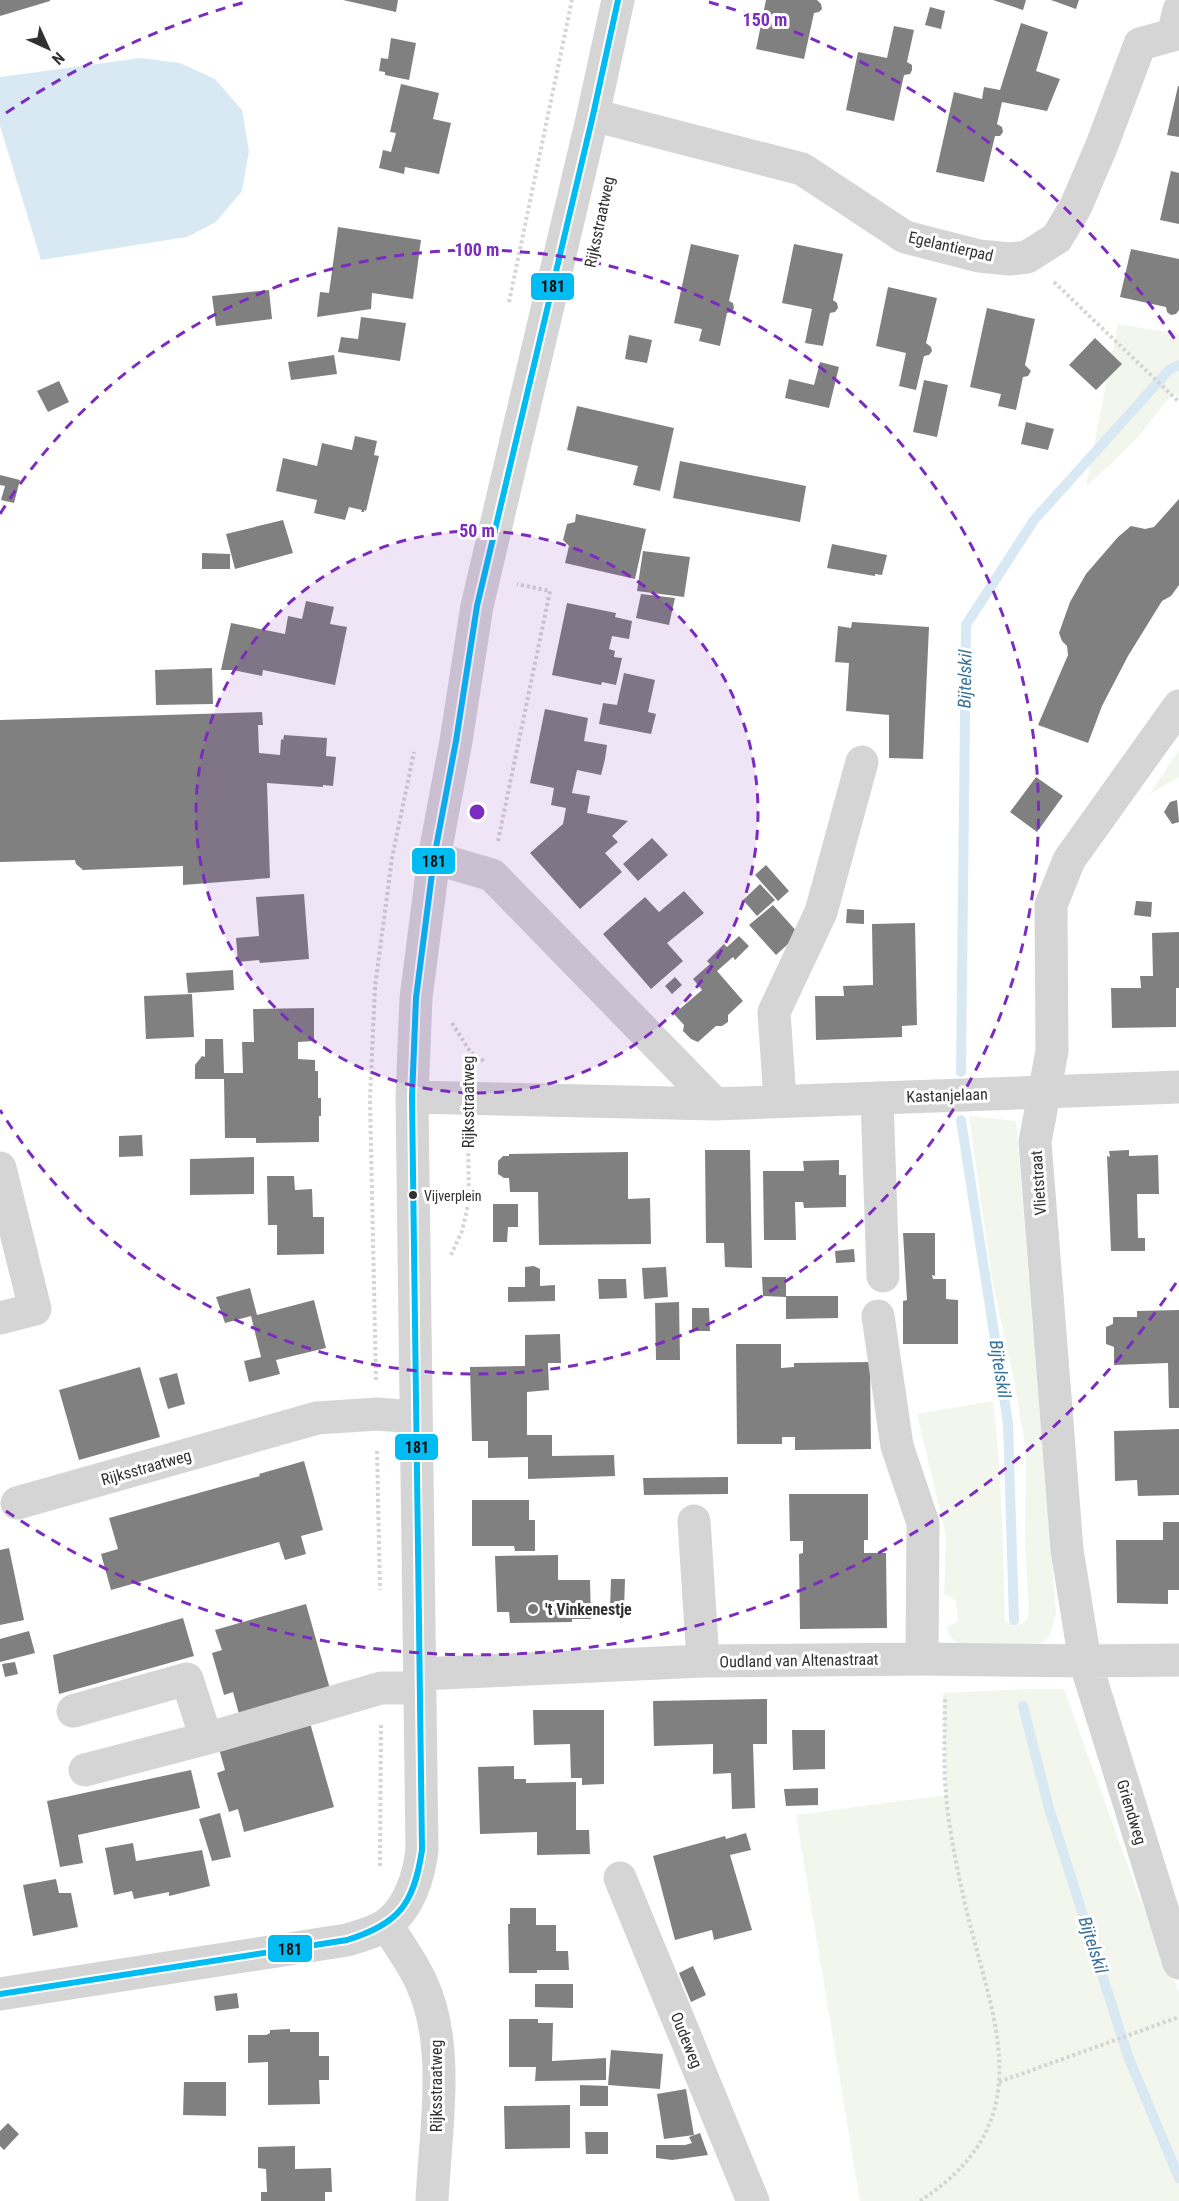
<svg xmlns="http://www.w3.org/2000/svg" width="1179" height="2201" viewBox="0 0 1179 2201" font-family="'Roboto Condensed',sans-serif">
<style>
.green{fill:#f2f6ed}
.water{fill:#d9e9f4}
.lines{fill:none;stroke-linecap:round;stroke-linejoin:round}
.stream{stroke:#d9e9f4;stroke-width:10}
.building{fill:#808080}
.path{stroke:#d5d5d5;stroke-width:4;stroke-dasharray:3 3;stroke-linecap:butt}
.minor{stroke:#d5d5d5;stroke-width:33}
.bus-1-casing{stroke:#fff;stroke-width:10}
.bus-1{stroke:#00bcf2;stroke-width:6}
.ring{fill:none;stroke:#7b2cbf;stroke-width:3;stroke-dasharray:10 8}
.bus-dot{fill:#313131;stroke:#fff;stroke-width:2}
.poi-dot{fill:#797979;stroke:#fff;stroke-width:2}
.labels{text-anchor:middle;stroke-width:6;stroke-linejoin:round;paint-order:stroke}
.bus-label{font-size:14px;fill:#313131;stroke:#fff;text-anchor:start}
.street-label{font-size:16px;fill:#313131;stroke:#fff}
.poi-label{font-size:16px;font-weight:bold;fill:#313131;stroke:#fff;text-anchor:start}
.water-label{font-size:18px;font-style:italic;fill:#36729c;stroke:#fff}
.centre{fill:#7b2cbf;stroke:#fff;stroke-width:3}
.ring-label{font-size:18px;text-anchor:middle;font-weight:bold;fill:#7b2cbf;stroke:#fff;stroke-width:6;stroke-linejoin:round;paint-order:stroke}
.line-badge{stroke:#fff;stroke-width:2}
.pale-badge-label{font-size:16px;text-anchor:middle;font-weight:bold;fill:#111}
</style>
<rect width="100%" height="100%" fill="#fff"/>
<path class="green" d="M1118,324L1179,334V397L1173,393L1137,438L1112,463L1086,486Z
M1179,750V777L1150,794Z
M969,1116L1016,1121L1056,1614L1050,1635L1042,1643L1025,1649L965,1648L951,1638L946,1627L958,1622L956,1600L944,1594L946,1536L917,1414L993,1401C1002,1474 1003,1548 1005,1622L1020,1625L1026,1621L1029,1611L1025,1546L1026,1452L1015,1385L992,1279Z
M1030,1689H1064L1137,1891L1179,1992V2201H860L796,1815L946,1795L943,1693Z"/>
<path class="water" d="M141,58L180,63L215,79L242,110L249,151L242,191L216,222L187,237L41,260L0,126V77Z"/>
<g class="lines">
<path class="stream" d="M961,1072L966,625L1034,520L1170,369L1179,365
M961,1120L1008,1423L1014,1620
M1023,1706L1049,1808L1128,2056L1179,2178"/>
</g>
<path class="building" d="M0,0H50V1L0,16Z
M343,0H398L396,12Z
M766,0H817L821,4L822,9L819,12L814,13L804,59L756,49Z
M993,0H1026L1023,10Z
M1051,0H1079L1076,9Z
M930,7L945,11L941,29L925,25Z
M1021,23L1048,32L1036,71L1060,79L1047,111L1002,102L997,124L1002,127L1003,132L1000,136H995L984,182L936,172L954,92L982,99L984,87L1000,90Z
M894,26L914,30L907,62L912,65V70L910,74L904,75L894,121L846,110L858,52L887,58Z
M391,38L416,43L409,80L385,75V72L379,71L381,58L388,59Z
M401,84L439,93L433,119L451,123L439,174L405,167L404,174L379,168L383,150L391,152L396,133L390,132Z
M1178,86H1179V137L1167,135Z
M1171,171L1179,173V224L1160,220Z
M338,227L421,240L413,299L372,293L371,309L317,317L320,292L329,293Z
M691,244L739,255L729,301L733,303L734,308L732,312L727,313L720,346L699,341L702,329L674,323Z
M794,244L843,254L833,300L837,303L838,308L835,312L830,313L823,346L805,343L812,309L782,303Z
M1131,249L1179,259V310L1176,314L1171,315L1167,312L1166,307L1120,297Z
M888,287L937,298L926,343L931,347L932,351L929,355L924,356L916,390L899,386L906,353L876,346Z
M269,290L272,319L216,326L212,296Z
M987,308L1035,319L1025,365L1031,371L1028,376L1023,377L1016,410L998,406L1001,394L970,387Z
M361,317L406,323L400,361L338,352L341,337L358,339Z
M629,335L652,340L647,363L625,359Z
M1095,338L1122,364L1096,390L1069,365Z
M334,355L337,374L291,380L288,362Z
M820,362L839,367L829,408L785,398L789,379L814,385Z
M924,380L948,385L937,437L913,432Z
M59,381L69,402L48,412L37,391Z
M577,406L674,428L660,491L633,485L638,466L567,450Z
M1026,422L1054,429L1048,450L1021,444Z
M355,436L377,441L374,455L379,456L366,511L364,510V512H361L362,510L349,507L345,520L314,513L317,500L276,491L283,458L317,466L322,443L352,450Z
M680,461L806,486L800,522L673,498Z
M0,475L20,480L14,503L1,500L5,486L0,485Z
M1179,499V585L1171,596L1162,601L1128,656L1102,706L1088,743L1038,725L1068,655L1067,646L1062,641L1059,633L1070,602L1086,574L1118,537L1131,526L1145,529L1154,527Z
M576,514L646,529L635,579L565,563L569,546L563,540L567,524L575,522Z
M283,520L293,553L235,569L226,534Z
M832,544L887,555L882,575L875,574V576L827,568Z
M643,551L690,557L684,597L637,591Z
M202,553L230,554V569H202Z
M641,594L675,598L669,625L636,618Z
M306,601L334,607L330,624L347,627L335,685L263,670L262,676L233,670H221L231,623L285,634L288,616L302,619Z
M567,603L616,613L615,617L632,621L629,639L612,636L609,649L615,651L614,657L622,658L616,685L602,682L601,685L552,675Z
M852,622L929,627L923,759L889,758V715L846,711L849,663L835,662L838,626L851,628Z
M212,668L213,704L156,705L155,670Z
M624,673L655,680L648,712L656,714L651,734L599,724L603,703L617,705Z
M545,709L588,718L584,741L607,745L605,759L601,775L577,770L572,793L590,796L587,813L628,821L612,836L618,842L605,853L622,872L580,909L530,853L563,824L566,808L551,805L554,788L530,783Z
M262,712L263,725H258L259,753L280,755L281,739L283,740L284,735L327,738L326,756L336,757L333,786L323,785V787L267,783L270,878L183,885V866L83,870L76,864L75,860L0,862V720Z
M1036,777L1063,796L1037,832L1010,812Z
M1177,800L1179,822L1172,824L1164,812L1170,802Z
M652,838L668,855L638,881L623,864Z
M766,865L789,891L778,901L755,875Z
M760,884L775,900L757,916L743,900Z
M684,891L704,913L667,943L683,961L651,989L603,934L645,897L659,912Z
M304,894L309,959L260,963L259,960L238,962L236,938L259,936L256,897Z
M1136,901L1152,902L1151,917L1134,915Z
M773,905L799,934L776,955L749,925Z
M847,909L864,910V924L846,923Z
M915,923L917,1025L902,1026V1037L816,1040L815,996H844L843,986L873,985L872,924Z
M1179,932V988H1176V1027L1112,1028L1111,988H1141L1140,976H1153L1152,933Z
M739,936L749,946L735,960L733,957L717,971L743,1001L728,1015V1022L722,1026H716L698,1042L691,1039L683,1031L684,1025L674,1014L702,990L693,979L710,964L707,961L724,944L727,947Z
M233,970L234,990L188,993L186,973Z
M675,977L682,985L672,994L665,986Z
M192,994L194,1037L146,1039L144,996Z
M314,1008V1041L298,1042V1059L315,1060V1071H318V1098H321V1116H319V1142L256,1143V1138H225L224,1079H195V1065L202,1056L205,1057V1039H223L224,1073H243L242,1042H254L253,1009Z
M142,1135L143,1156L119,1157V1136Z
M705,1150H750L752,1268L725,1267L724,1243H706Z
M1129,1150V1156L1158,1155L1159,1194H1137L1138,1238H1145V1251H1111L1107,1156L1110,1157L1109,1151Z
M628,1152V1199L650,1198L651,1244L539,1245L538,1192H510L509,1178H504L498,1174V1161L503,1156H509V1154Z
M254,1157V1194L190,1195V1159Z
M839,1160V1175H846V1207L804,1208L803,1202H795L796,1240H764L763,1171H804L803,1161Z
M267,1176H294L295,1190L312,1189L313,1217H324V1254L277,1255V1225H268Z
M493,1204H518V1227H508L507,1242H493Z
M903,1233H935V1276L932,1275L933,1279H946V1299L958,1300V1344H903V1301L907,1300Z
M854,1249L855,1262L836,1263L835,1251Z
M534,1266L540,1269V1286L555,1285V1301L508,1302V1287H525V1267Z
M666,1267L668,1297L644,1299L642,1268Z
M762,1277H786V1296H838V1318L786,1319V1297L763,1296Z
M598,1279H626L627,1298L599,1299Z
M250,1288L257,1315L314,1300L326,1348L276,1360L280,1374L249,1382L244,1361L261,1357L251,1316L225,1323L216,1297Z
M679,1302L680,1360H656L655,1303Z
M692,1308H709L710,1331H692Z
M1179,1310V1408H1169L1168,1363L1114,1365V1347L1106,1344V1327L1113,1324V1317H1137V1311Z
M560,1334L561,1363H548L549,1390L527,1392V1435H552V1456L614,1455L615,1476L528,1479V1457L488,1458V1441H472L470,1367L525,1366V1335Z
M736,1344H781V1368L794,1367V1363L870,1362L871,1449L795,1450V1437H782V1444H737Z
M140,1367L160,1437L79,1460L59,1390Z
M177,1373L185,1404L168,1409L159,1378Z
M1179,1429V1495L1138,1496L1137,1480L1115,1481L1114,1431Z
M304,1461L323,1530L301,1536L306,1554L285,1560L279,1542L111,1590L101,1554L118,1549L109,1518L260,1476L259,1474Z
M728,1477V1494L644,1495L643,1478Z
M789,1494H868V1540H864V1553H886L887,1628L800,1629L799,1554L803,1553V1541H790Z
M472,1500H529V1520H535V1551H515L514,1546H472Z
M1163,1522H1179V1590H1168V1604L1117,1603L1116,1540H1163Z
M9,1548L24,1620L0,1625V1550Z
M558,1555V1580H590L591,1619H572V1622L510,1623L509,1612H497L495,1556Z
M611,1579H625L624,1610H610Z
M306,1604L330,1689L239,1714L233,1692L224,1695L212,1653L222,1650L215,1630Z
M183,1618L194,1656L59,1694L53,1655Z
M29,1631L35,1653L0,1662V1639Z
M15,1662L18,1674L5,1677L2,1664Z
M767,1699V1744H753L755,1808L732,1809L731,1773L713,1774V1744L654,1746L653,1701Z
M533,1710H604V1784L582,1785V1778H571L570,1744L534,1745Z
M310,1723L334,1807L244,1832L238,1809L229,1812L217,1773L225,1770L219,1749Z
M792,1730H825V1769L793,1770Z
M514,1766V1779H526V1783L576,1782V1830H589L590,1854L537,1855V1832L480,1834L478,1767Z
M191,1770L200,1808L78,1835L83,1863L60,1867L47,1801Z
M818,1788V1805L786,1806L784,1789Z
M220,1813L231,1857L212,1861L199,1819Z
M746,1833L751,1850L730,1855L752,1930L714,1940L712,1930L675,1940L653,1856L725,1836L726,1839Z
M133,1843L136,1861L202,1850L210,1886L169,1896V1892L134,1899L132,1891L114,1895L105,1848Z
M56,1879L59,1893H71L78,1927L33,1936L23,1885Z
M510,1908H536V1925H556V1951H568L569,1970H537V1973H509L508,1924H510Z
M693,1966L706,1995L691,2002L679,1973Z
M535,1984H573V2008L535,2007Z
M237,1993L239,2008L216,2011L214,1996Z
M509,2019H538V2023H553L552,2061L606,2058V2080L535,2081L536,2067H509Z
M290,2029V2032H319V2056H329V2080H319L320,2104L268,2105V2062L248,2063V2035H266L270,2033V2030Z
M611,2050L663,2054L660,2089L608,2085Z
M184,2082H226V2116L183,2115Z
M580,2085L608,2086V2106H580Z
M686,2089L694,2135L664,2139L657,2094Z
M570,2105V2148L505,2149L504,2106Z
M8,2123L19,2134L4,2150L0,2146V2131Z
M585,2132H608V2154H586Z
M700,2133L708,2155L672,2160L656,2158V2145H685L692,2143L689,2137Z
M295,2146V2169L331,2168L332,2192H325V2201H261V2192H267L266,2169L258,2168V2147Z"/>
<g class="lines">
<path class="path" d="M1054,282L1179,402
M509,302L572,0
M498,841L550,591L517,584
M452,1023L471,1053L470,1064
M471,1053L484,1061
M451,1255L462,1231L469,1201L468,1134
M376,1380L370,1099L375,987L392,858L414,752
M377,1451L380,1590
M380,1866L381,1724
M999,2082L1179,2017
M920,2201C1051,2116 986,2009 962,1890C955,1859 949,1827 946,1796C943,1763 945,1729 945,1696"/>
<path class="minor" d="M593,115L802,169L905,237L979,256L1010,259L1027,257L1057,238L1076,206L1102,145L1140,44L1173,35L1179,10
M1179,706L1069,860L1051,905L1052,1051L1035,1142L1067,1550L1085,1661L1179,1963
M434,858L492,875L715,1104
M412,1097L715,1104L1179,1087
M877,1098L883,1276
M780,1100L774,1012L821,912L862,762
M0,1168L35,1309L0,1318
M878,1316L897,1446L923,1523L922,1659
M17,1503L317,1418L377,1414L416,1417
M694,1521L703,1661
M420,1674L703,1661L922,1659L1085,1661L1179,1660
M73,1711L187,1679L206,1738
M85,1770L223,1734L381,1688H420
M620,1878L753,2201
M387,1925C398,1944 413,1963 422,1984C451,2047 435,2133 432,2201
M0,1994L347,1940C360,1936 376,1932 387,1924C409,1908 419,1876 422,1850L412,1097L416,998L434,858L456,741L477,606L593,115L618,0"/>
<g class="bus-1-casing">
<path id="bus-1" d="M0,1994L347,1940C399,1924 414,1904 422,1850L412,1097L416,998L434,858L456,741L477,606L593,115L618,0"/>
</g>
<use href="#bus-1" class="bus-1"/>
</g>
<circle cx="477" cy="812" r="281" fill="#7b2cbf" fill-opacity=".12"/>
<g class="ring">
<circle cx="477" cy="812" r="281"/>
<path d="M0 514A562 562 0 1 1 0 1110"/>
<path d="M1176 1283A843 843 0 0 1 6 1511M6 113A843 843 0 0 1 245 2M709 2A843 843 0 0 1 1176 341"/>
</g>
<circle class="bus-dot" cx="413" cy="1195" r="5"/>
<circle class="poi-dot" cx="533" cy="1609" r="6"/>
<g class="labels">
<g class="bus-label">
<text x="424" y="1201">Vijverplein</text>
</g>
<g class="street-label">
<text transform="translate(599 222) rotate(-78)" y="6">Rijksstraatweg</text>
<text transform="translate(951 246) rotate(13)" y="6">Egelantierpad</text>
<text transform="translate(947 1095) rotate(-2)" y="6">Kastanjelaan</text>
<text transform="translate(468 1102) rotate(-90)" y="6">Rijksstraatweg</text>
<text transform="translate(1038 1183) rotate(-94)" y="6">Vlietstraat</text>
<text transform="translate(146 1467) rotate(-16)" y="6">Rijksstraatweg</text>
<text transform="translate(799 1660) rotate(-1)" y="6">Oudland van Altenastraat</text>
<text transform="translate(1132 1812) rotate(73)" y="6">Griendweg</text>
<text transform="translate(687 2040) rotate(68)" y="6">Oudeweg</text>
<text transform="translate(436 2086) rotate(-90)" y="6">Rijksstraatweg</text>
</g>
<g class="poi-label">
<text x="545" y="1615">'t Vinkenestje</text>
</g>
<g class="water-label">
<text transform="translate(965 679) rotate(-89)" y="6">Bijtelskil</text>
<text transform="translate(1000 1369) rotate(81)" y="6">Bijtelskil</text>
<text transform="translate(1093 1945) rotate(72)" y="6">Bijtelskil</text>
</g>
</g>
<circle cx="477" cy="812" r="9" class="centre"/>
<g class="ring-label">
<text x="765" y="26">150 m</text>
<text x="477" y="256">100 m</text>
<text x="477" y="537">50 m</text>
</g>
<g class="line-badge">
<rect x="530" y="272" width="45" height="29" rx="6" fill="#00bcf2"/>
<rect x="411" y="847" width="45" height="28" rx="6" fill="#00bcf2"/>
<rect x="394" y="1433" width="45" height="28" rx="6" fill="#00bcf2"/>
<rect x="267" y="1934" width="46" height="29" rx="6" fill="#00bcf2"/>
</g>
<g class="pale-badge-label">
<text x="553" y="292">181</text>
<text x="434" y="867">181</text>
<text x="417" y="1453">181</text>
<text x="290" y="1955">181</text>
</g>
<g transform="translate(48 48) rotate(135)" stroke="#ffffff" stroke-width="4.5" paint-order="stroke">
<path d="M0-4.5L10 22L0 15L-10 22Z" fill="#313131"/>
<text y="-9" font-size="16" font-weight="bold" text-anchor="middle" fill="#313131">N</text>
</g>
</svg>
